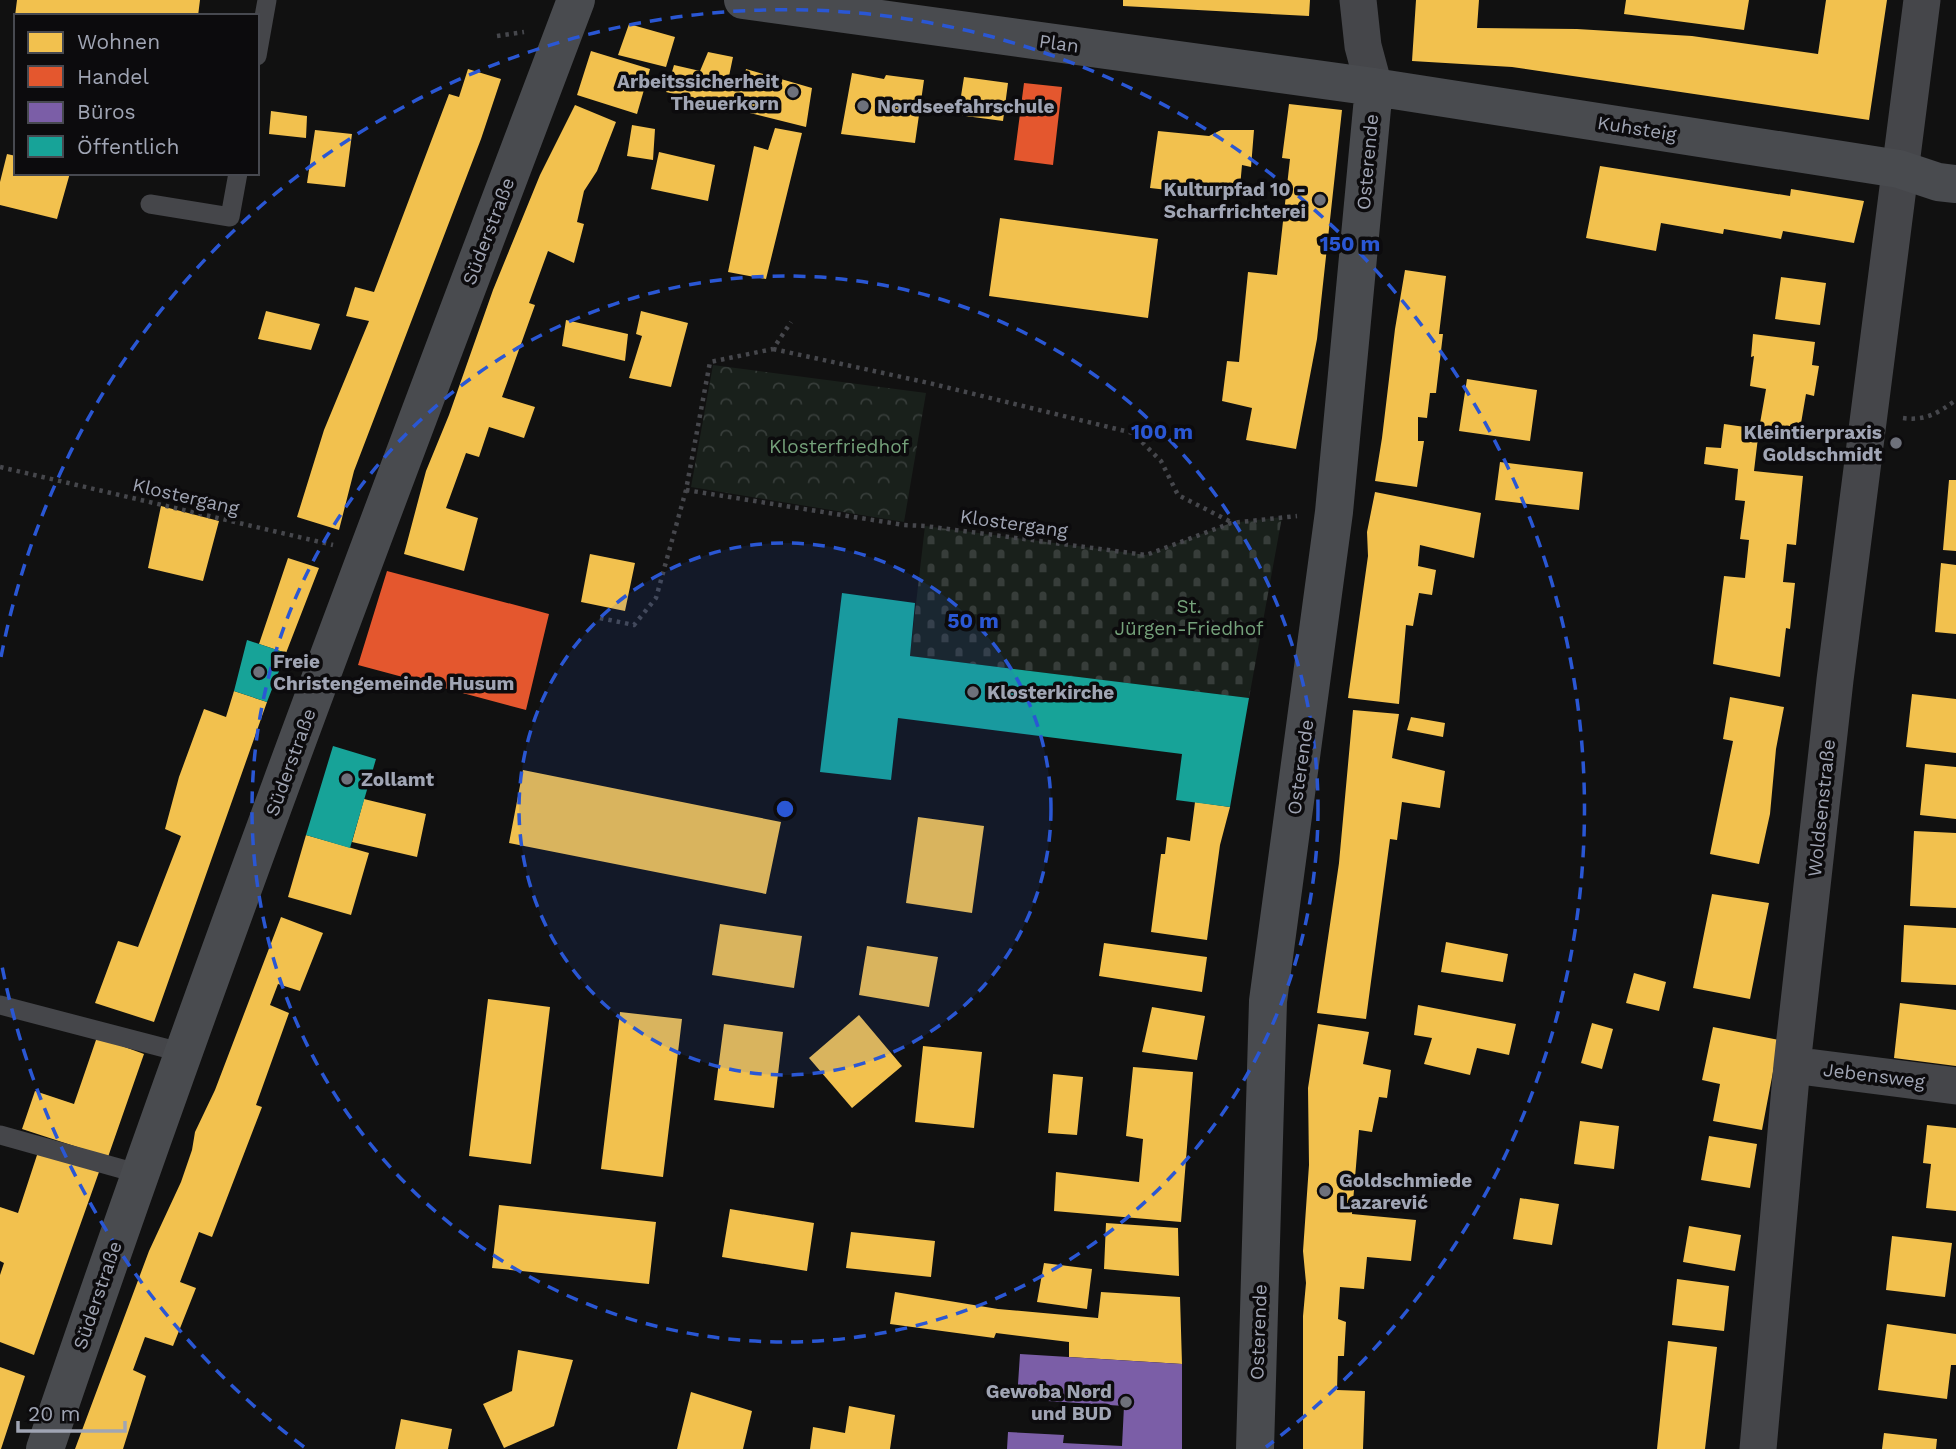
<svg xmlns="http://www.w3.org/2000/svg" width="1956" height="1449" viewBox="0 0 1956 1449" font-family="'Work Sans',sans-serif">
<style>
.forest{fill:url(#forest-crowns)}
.cemetery{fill:url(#cemetery-stones)}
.homes{fill:#f2c14e}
.shops{fill:#e4572e}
.offices{fill:#7b5ea7}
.public{fill:#17a398}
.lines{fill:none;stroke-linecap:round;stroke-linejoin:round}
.path{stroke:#46474c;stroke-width:4.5;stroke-dasharray:3.5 5;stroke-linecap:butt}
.lane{stroke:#45464a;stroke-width:19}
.street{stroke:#45464a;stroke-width:37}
.secondary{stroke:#494b4f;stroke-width:38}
.ring{fill:none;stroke:#2a57d4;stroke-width:3.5;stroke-dasharray:12 9}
.poi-dot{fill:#6e717b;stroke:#0c0b0d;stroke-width:2.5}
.labels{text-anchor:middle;stroke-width:7;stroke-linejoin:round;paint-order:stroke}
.street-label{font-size:19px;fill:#a0a5b4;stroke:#0c0b0d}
.poi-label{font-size:19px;font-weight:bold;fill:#a0a5b4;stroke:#0c0b0d;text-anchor:start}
.park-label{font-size:19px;fill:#75a27b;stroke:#0c0b0d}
.centre{fill:#2a57d4;stroke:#0c0b0d;stroke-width:3.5}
.ring-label{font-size:21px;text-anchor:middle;font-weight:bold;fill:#2a57d4;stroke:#0c0b0d;stroke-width:7;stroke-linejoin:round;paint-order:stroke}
</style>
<defs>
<pattern id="forest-crowns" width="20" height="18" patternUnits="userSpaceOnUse" patternTransform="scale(1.75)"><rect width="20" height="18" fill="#19201b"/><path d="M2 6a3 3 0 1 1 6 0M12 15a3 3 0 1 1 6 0" fill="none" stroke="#373d3a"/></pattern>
<pattern id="cemetery-stones" width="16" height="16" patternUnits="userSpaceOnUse" patternTransform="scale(1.75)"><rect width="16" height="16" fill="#19201b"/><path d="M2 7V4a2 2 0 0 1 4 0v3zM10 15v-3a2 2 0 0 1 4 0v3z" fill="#373d3a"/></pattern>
</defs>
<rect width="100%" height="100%" fill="#111"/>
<path class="forest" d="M713,365L926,393L904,522L691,487Z"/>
<path class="cemetery" d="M1282,517L1249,698L910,656L925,526L1146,555L1231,523Z"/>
<path class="homes" d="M17,0H200L198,16H15Z
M1123,0H1310L1309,16L1123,6Z
M1416,0H1479L1477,28L1577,29L1692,36L1818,54L1826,0H1887L1869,120L1512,67L1412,61Z
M1626,0H1749L1744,30L1624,14Z
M629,24L675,37L666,67L618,55Z
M591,51L650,69L637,114L577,95Z
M708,52L733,57L728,81L742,85L746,69L812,88L806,127L666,92L674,65L700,71Z
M468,69L501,79L481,139L354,471L339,530L297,517L324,430L369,321L346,316L355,287L374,292L449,94L459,97Z
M852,73L884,79L886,75L924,80L915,143L841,134Z
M964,77L1008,83L1003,121L958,115Z
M1289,104L1342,110L1317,339L1296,449L1246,440L1252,408L1222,401L1227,361L1239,362L1248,272L1277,275L1290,159L1282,158Z
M575,105L616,122L597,171L584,191L577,222L584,224L574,263L548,251L529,303L535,305L502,397L535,407L524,438L489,427L479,457L466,453L446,508L478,518L464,571L404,554L426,471L449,415L493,290L540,175Z
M271,111L307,116L306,138L269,134Z
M632,125L655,129L653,160L627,156Z
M775,128L802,133L766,279L728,272L754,146L768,150Z
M315,130L352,134L345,187L307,183Z
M1221,130H1254L1251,167L1242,165L1239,198L1150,188L1158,131L1209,136Z
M659,152L715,165L708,201L651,189Z
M7,154L16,156V173H70L57,219L0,205V182Z
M1600,166L1790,196L1791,189L1864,201L1854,243L1783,231L1781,239L1724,229L1723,234L1661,223L1656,251L1586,238Z
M1000,218L1158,239L1148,318L989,296Z
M1405,270L1446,276L1439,334H1443L1436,393H1430L1427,418L1418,417V441H1424L1417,487L1375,481L1382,438L1395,329Z
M1781,277L1826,283L1820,325L1775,319Z
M266,311L320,324L311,350L258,339Z
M641,311L688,323L671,387L629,378L642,336L636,334Z
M566,320L628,334L625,361L562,346Z
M1753,334L1815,342L1812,365L1819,366L1814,396L1806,394L1799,435L1759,429L1766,389L1750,386L1754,356L1751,357Z
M1467,379L1537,390L1530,441L1459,431Z
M1724,424L1759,429L1754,471L1803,476L1796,545L1787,544L1783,582L1795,583L1790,629L1786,628L1780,677L1713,664L1724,576L1745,578L1749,540L1740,539L1745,501L1735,500L1738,469L1704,464L1706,447L1721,448Z
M1500,462L1583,472L1579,510L1495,500Z
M1949,480H1956V551L1943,550Z
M1375,492L1481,513L1474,558L1420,545L1418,566L1436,570L1432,595L1419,593L1413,626L1406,625L1399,704L1348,698L1368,556L1367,532Z
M161,506L219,521L203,581L148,568Z
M590,554L635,563L625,611L581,602Z
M288,558L319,568L286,653L259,644Z
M1941,563L1956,565V634L1935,632Z
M234,691L267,702L154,1022L95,1003L118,941L138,947L181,836L165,829L179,777L204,709L226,717Z
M1912,694L1956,699V753L1906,747Z
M1730,697L1784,707L1776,749L1770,814L1759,864L1710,854L1733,741L1723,739Z
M1353,710L1399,714L1392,758L1445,771L1440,808L1402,802L1397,840L1390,839L1366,1019L1317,1013L1339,863Z
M1411,717L1445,723L1443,737L1407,730Z
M1925,764L1956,767V819L1920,815Z
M523,770L781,822L766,894L509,843Z
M364,799L426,814L417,857L352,842Z
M1195,802L1230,807L1220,845L1207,940L1151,932L1161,854H1165L1167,837L1190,841Z
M918,817L984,826L972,913L906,903Z
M1914,831L1956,833V908L1910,906Z
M306,835L369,853L351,915L288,897Z
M1712,894L1769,903L1750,999L1693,988Z
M281,917L323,933L300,991L278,984L270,1005L289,1013L256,1105L262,1107L212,1237L199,1232L180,1282L196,1288L173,1346L145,1337L133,1370L146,1376L123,1449H75L149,1251L181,1182L192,1150L195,1132L215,1090Z
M720,924L802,936L794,988L712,975Z
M1904,925L1956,928V985L1901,982Z
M1446,942L1508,954L1503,982L1441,972Z
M1104,943L1207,957L1202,992L1099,976Z
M867,946L938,957L929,1007L859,995Z
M1634,973L1666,982L1659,1011L1626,1003Z
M488,999L550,1007L531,1164L469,1156Z
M1900,1003L1956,1010V1066L1894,1058Z
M1418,1005L1516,1024L1509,1055L1477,1048L1470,1075L1424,1064L1432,1038L1414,1035Z
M1152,1007L1205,1016L1197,1060L1142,1052Z
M620,1012L682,1019L663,1177L601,1169Z
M859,1015L902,1066L852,1108L809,1058Z
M1592,1023L1613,1029L1602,1069L1581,1063Z
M724,1024L783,1032L774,1108L714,1100Z
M1318,1024L1369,1032L1363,1064L1391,1070L1387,1098L1379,1097L1372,1132L1359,1130L1352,1214L1416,1220L1411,1261L1367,1257L1364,1289L1340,1287L1338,1319L1346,1322L1344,1356H1338L1337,1390L1365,1391L1363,1449H1303V1316L1306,1283L1303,1251L1309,1165L1308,1088Z
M1713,1027L1779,1040L1762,1130L1713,1121L1720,1084L1702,1080Z
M97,1037L144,1054L108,1157L22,1129L35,1091L74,1104Z
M923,1046L982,1052L974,1128L915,1122Z
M1133,1067L1193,1072L1181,1222L1054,1211L1056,1172L1139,1182L1143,1139L1126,1136Z
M1053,1074L1083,1077L1077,1135L1048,1133Z
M1580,1121L1619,1126L1614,1169L1574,1164Z
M1927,1125L1956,1128V1211L1926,1208L1931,1164L1923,1163Z
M1709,1136L1757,1144L1750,1188L1701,1180Z
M38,1152L99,1172L34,1355L0,1342V1275L4,1263L0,1261V1207L18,1213Z
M1520,1198L1559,1204L1552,1245L1513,1239Z
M499,1205L656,1222L649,1284L492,1268Z
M730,1209L814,1223L807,1271L722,1257Z
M1106,1223L1178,1228L1179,1276L1104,1269Z
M1689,1226L1741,1235L1735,1271L1683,1262Z
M851,1232L935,1241L931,1277L846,1268Z
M1892,1236L1952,1243L1945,1297L1886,1290Z
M1044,1263L1092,1269L1087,1309L1037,1302Z
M1677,1279L1729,1286L1724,1331L1672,1325Z
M895,1292L998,1309L1098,1318L1101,1292L1180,1297L1182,1364L1069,1357V1342L996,1333L994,1338L890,1324Z
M1887,1324L1956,1334V1365H1951L1947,1399L1878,1390Z
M1668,1341L1717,1347L1705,1449H1657Z
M518,1350L573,1360L554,1426L504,1448L483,1404L512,1391Z
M0,1367L25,1376L1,1449H0Z
M691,1392L752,1411L743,1449H677Z
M849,1406L895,1415L890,1449H810L813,1427L845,1433Z
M401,1419L452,1429L448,1449H395Z
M1884,1433L1937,1439L1936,1449H1882Z"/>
<path class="shops" d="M1024,83L1062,87L1053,165L1014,160Z
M387,571L549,614L526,710L358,665Z"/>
<path class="offices" d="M1020,1354L1182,1364V1449H1007L1008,1432L1064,1435L1063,1443L1122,1446L1124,1406L1017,1399Z"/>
<path class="public" d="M842,593L915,603L910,656L1249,698L1230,807L1176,800L1182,754L898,718L891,780L820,772Z
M247,640L286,653L267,702L234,691Z
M333,746L376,759L350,848L306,835Z"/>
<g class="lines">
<path class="path" d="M497,36L524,32
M773,349L929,383L1133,433L1161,461L1178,495L1231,522
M1903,418C1926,421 1938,413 1956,400
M0,467L333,545
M686,490L904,525L925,526L1146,555L1231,523L1297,516
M600,618L634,625L656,598L686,490L710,362L773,349L791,322"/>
<path class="lane" d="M257,56L267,0
M150,204L230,217L238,173
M0,1005L184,1053
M0,1135L140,1174"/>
<path class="street" d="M1358,0L1363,46L1374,87
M1792,1065L1956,1086
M1758,1449L1792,1065L1835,680L1922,0"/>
<path class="secondary" d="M743,0L1374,87L1899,169L1938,182L1956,184
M45,1449C210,962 394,481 576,0
M1255,1449L1268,1001L1334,512L1374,87"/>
</g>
<circle cx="785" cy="809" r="266" fill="#2a57d4" fill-opacity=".12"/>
<g class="ring">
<circle cx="785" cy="809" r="266"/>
<circle cx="785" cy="809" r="533"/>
<path d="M304 1447A799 799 0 0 1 1 961M1 657A799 799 0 1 1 1266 1447"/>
</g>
<g class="poi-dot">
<circle cx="793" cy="92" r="7"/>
<circle cx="863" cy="106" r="7"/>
<circle cx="1320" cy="200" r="7"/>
<circle cx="1896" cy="443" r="7"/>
<circle cx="259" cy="672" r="7"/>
<circle cx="973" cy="692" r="7"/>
<circle cx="347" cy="779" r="7"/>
<circle cx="1325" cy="1191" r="7"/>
<circle cx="1126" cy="1402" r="7"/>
</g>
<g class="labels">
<g class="street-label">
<text transform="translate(1059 43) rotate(8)" y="7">Plan</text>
<text transform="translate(1637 128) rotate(9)" y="7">Kuhsteig</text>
<text transform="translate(1367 162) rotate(-85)" y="7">Osterende</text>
<text transform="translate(488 231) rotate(-69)" y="7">Süderstraße</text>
<text transform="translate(186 496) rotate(13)" y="7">Klostergang</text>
<text transform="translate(1014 523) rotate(8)" y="7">Klostergang</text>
<text transform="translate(290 762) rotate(-70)" y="7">Süderstraße</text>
<text transform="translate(1300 767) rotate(-82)" y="7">Osterende</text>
<text transform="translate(1821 808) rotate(-84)" y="7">Woldsenstraße</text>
<text transform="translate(1874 1075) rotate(7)" y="7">Jebensweg</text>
<text transform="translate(97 1295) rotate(-71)" y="7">Süderstraße</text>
<text transform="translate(1258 1332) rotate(-88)" y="7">Osterende</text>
</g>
<g class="poi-label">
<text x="779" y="88" text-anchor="end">Arbeitssicherheit<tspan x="779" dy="22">Theuerkorn</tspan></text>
<text x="877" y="113">Nordseefahrschule</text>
<text x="1306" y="196" text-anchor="end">Kulturpfad 10 -<tspan x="1306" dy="22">Scharfrichterei</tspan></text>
<text x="1882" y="439" text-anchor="end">Kleintierpraxis<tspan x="1882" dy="22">Goldschmidt</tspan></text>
<text x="273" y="668">Freie<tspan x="273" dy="22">Christengemeinde Husum</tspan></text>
<text x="987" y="699">Klosterkirche</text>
<text x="361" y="786">Zollamt</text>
<text x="1339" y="1187">Goldschmiede<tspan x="1339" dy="22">Lazarević</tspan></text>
<text x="1112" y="1398" text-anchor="end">Gewoba Nord<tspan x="1112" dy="22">und BUD</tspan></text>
</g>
<g class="park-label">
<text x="839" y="453">Klosterfriedhof</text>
<text x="1189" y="613">St.<tspan x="1189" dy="22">Jürgen-Friedhof</tspan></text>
</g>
</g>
<circle cx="785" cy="809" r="10" class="centre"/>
<g class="ring-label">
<text x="1350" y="251">150 m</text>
<text x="1162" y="439">100 m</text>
<text x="973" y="628">50 m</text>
</g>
<rect x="14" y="14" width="245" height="161" fill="#0c0b0d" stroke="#474950" stroke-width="2"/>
<rect x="28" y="32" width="35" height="21" fill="#f2c14e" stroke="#474950" stroke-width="2"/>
<text x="77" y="49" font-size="21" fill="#a0a5b4">Wohnen</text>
<rect x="28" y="66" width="35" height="21" fill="#e4572e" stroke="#474950" stroke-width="2"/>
<text x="77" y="84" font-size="21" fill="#a0a5b4">Handel</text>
<rect x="28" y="102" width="35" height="21" fill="#7b5ea7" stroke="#474950" stroke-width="2"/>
<text x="77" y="119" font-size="21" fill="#a0a5b4">Büros</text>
<rect x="28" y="136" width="35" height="21" fill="#17a398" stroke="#474950" stroke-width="2"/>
<text x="77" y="154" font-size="21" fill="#a0a5b4">Öffentlich</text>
<path d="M18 1421v10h107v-10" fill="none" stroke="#a0a5b4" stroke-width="3.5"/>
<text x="28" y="1421" font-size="21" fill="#a0a5b4" stroke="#0c0b0d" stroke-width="5" paint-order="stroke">20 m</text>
</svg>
